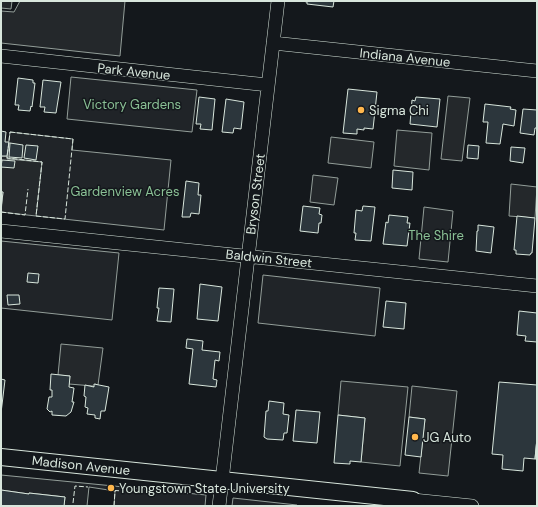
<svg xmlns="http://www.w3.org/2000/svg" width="538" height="507" viewBox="0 0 538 507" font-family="'DM Sans',sans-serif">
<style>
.green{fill:#202428;stroke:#939e99}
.parking{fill:#24282b;stroke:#939e99}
.building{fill:#2c363c;stroke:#d8e6dc}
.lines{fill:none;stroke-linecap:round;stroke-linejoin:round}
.minor-casing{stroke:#d8e6dc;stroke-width:14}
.tertiary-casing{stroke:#d8e6dc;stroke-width:18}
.minor{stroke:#14181c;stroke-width:13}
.tertiary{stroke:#14181c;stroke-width:16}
.fence{stroke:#d8e6dc;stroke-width:1;stroke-dasharray:5 2;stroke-linecap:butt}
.poi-dot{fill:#ffb74d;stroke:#14181c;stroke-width:1.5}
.labels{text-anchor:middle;stroke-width:3;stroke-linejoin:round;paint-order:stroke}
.street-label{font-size:13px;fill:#d8e6dc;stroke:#14181c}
.park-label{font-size:13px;fill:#8ac095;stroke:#14181c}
.poi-label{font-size:13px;fill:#d8e6dc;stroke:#14181c;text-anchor:start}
</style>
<rect width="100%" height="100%" fill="#14181c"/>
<path class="green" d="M71,77L197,90L192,132L67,119Z
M10,132L73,139L72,150L171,160L164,230L36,216L42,162L7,158Z
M424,207L453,211L448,262L419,259Z
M1,241L119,253L112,320L1,308Z
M263,275L380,288L375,336L258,323Z
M1,475L206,495L205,506H114L115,491L89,487L87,506H64L65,497L29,493V494L1,490Z
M233,498L297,505V506H232Z"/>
<path class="parking" d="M1,1H12L11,9L1,8Z
M20,1H125L120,56L1,43V11L14,12Z
M448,96L470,98L462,161L441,159Z
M397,130L432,133L429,170L394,166Z
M331,137L374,142L371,168L328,163Z
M1,156H7V159L42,162L36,216L1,212L3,192H1Z
M313,175L338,178L334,205L310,202Z
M511,184L537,187L535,218L509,216Z
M61,344L103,348L98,385L95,384L94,387L93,386L69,384L70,376L58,375Z
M341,381L408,387L400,466L361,462L365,418L338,415Z
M412,386L457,391L448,476L419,473L425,419L409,417Z"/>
<path class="building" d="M302,1H334L333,7L307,4V2Z
M18,78L33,80V83H35L32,107L31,106L30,111L18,110L19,105H15Z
M43,80L61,82L56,113L44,112L45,107H40Z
M348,89L377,92L373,129L364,128V130L357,129V134L343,133Z
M199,97L215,99L212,130L200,129L201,124H196Z
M416,97L440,99L437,127L410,124L412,100L415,101Z
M226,99L244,102L241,129L234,128L233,133L222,132Z
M485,104L511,107L510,109L516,110L514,126L503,124L500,144L486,143L488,122H483Z
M523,109L537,110V128H535L534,135L520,133Z
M1,131L6,132L5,142H9L7,156H1Z
M10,143L23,145L22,158L9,157Z
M26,145L38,146L36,160L24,158Z
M468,145L479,146L478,159L467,158Z
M511,147L525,148L523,163L510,161Z
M2,160L15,161L14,168L1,167Z
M393,170L413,172L412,190L392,188Z
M186,181L199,183L198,195H201L199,214L191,213L190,217H182Z
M1,192H3L1,209Z
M303,206L320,208L319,214L322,215L321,223H319L318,233L300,231Z
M363,206L375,207L371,241L355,240L356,233H354L356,210L362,211Z
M389,215L408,217L407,223H410L407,246L383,244L386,222L388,223Z
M517,216L535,218L532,253H531L530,255L516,254V250H514Z
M478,225L494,227L491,253L476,251L477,231H478Z
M28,273L39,274L38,283L27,282Z
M200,284L222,287L218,321L197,319Z
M159,288L174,289L171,322L157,321L159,308H157Z
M7,295H19L20,304L8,305Z
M386,301L406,303L404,329L383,327Z
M519,311L537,313V342L525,341L526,336L517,335Z
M187,339L203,341L202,350L220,352L219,361L215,360L213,379L217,380L216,387L189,384L193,349L186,348Z
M51,374L70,376L69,387L74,388L72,402H74L71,412L66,416L52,415V411L50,412L47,409L49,397H52V390H50Z
M1,379L5,380L1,413Z
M499,382L537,385V438L535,459L524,458L523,471L502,469L503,455L492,454Z
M94,384L109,387L105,411H101L100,419L95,418V415L87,414L88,408L85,407L86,397L84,396L85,385L94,387Z
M269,401L284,403L283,414L289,415L287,433H284L283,440L267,439L264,437L266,411H268Z
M296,410L320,412L317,443L293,441Z
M338,415L365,418L361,462L350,461V464L334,463Z
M409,417L425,419L421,457L405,455Z
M537,438V459H535Z
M1,490L29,494V493L65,497L64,506H1Z"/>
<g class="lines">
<g class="minor-casing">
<path id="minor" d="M273,43L537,71
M1,56L268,85
M1,231L537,286
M413,500L472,506
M219,506L278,1"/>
</g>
<g class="tertiary-casing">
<path id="tertiary" d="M1,457L413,500L418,506"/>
</g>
<use href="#minor" class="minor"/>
<use href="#tertiary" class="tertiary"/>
<path class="fence" d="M10,132L73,139L65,219L36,216L42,162L7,158Z
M1,212L25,215L28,189
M107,490L123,491
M73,503L75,486L88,487
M114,506L115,491"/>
</g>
<g class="poi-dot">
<circle cx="361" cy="110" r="4"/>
<circle cx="415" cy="437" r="4"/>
<circle cx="111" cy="488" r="4"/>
</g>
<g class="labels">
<g class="street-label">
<text transform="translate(405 57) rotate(6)" y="5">Indiana Avenue</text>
<text transform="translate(134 71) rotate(6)" y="5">Park Avenue</text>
<text transform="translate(255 194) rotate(-83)" y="5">Bryson Street</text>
<text transform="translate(269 258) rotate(6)" y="5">Baldwin Street</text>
<text transform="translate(81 465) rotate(6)" y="5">Madison Avenue</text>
</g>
<g class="park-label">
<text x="132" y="109">Victory Gardens</text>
<text x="125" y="196">Gardenview Acres</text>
<text x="436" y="240">The Shire</text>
</g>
<g class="poi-label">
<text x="369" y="115">Sigma Chi</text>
<text x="423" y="442">JG Auto</text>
<text x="119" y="493">Youngstown State University</text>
</g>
</g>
<rect width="538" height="507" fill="none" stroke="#d8e6dc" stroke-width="4"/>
</svg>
